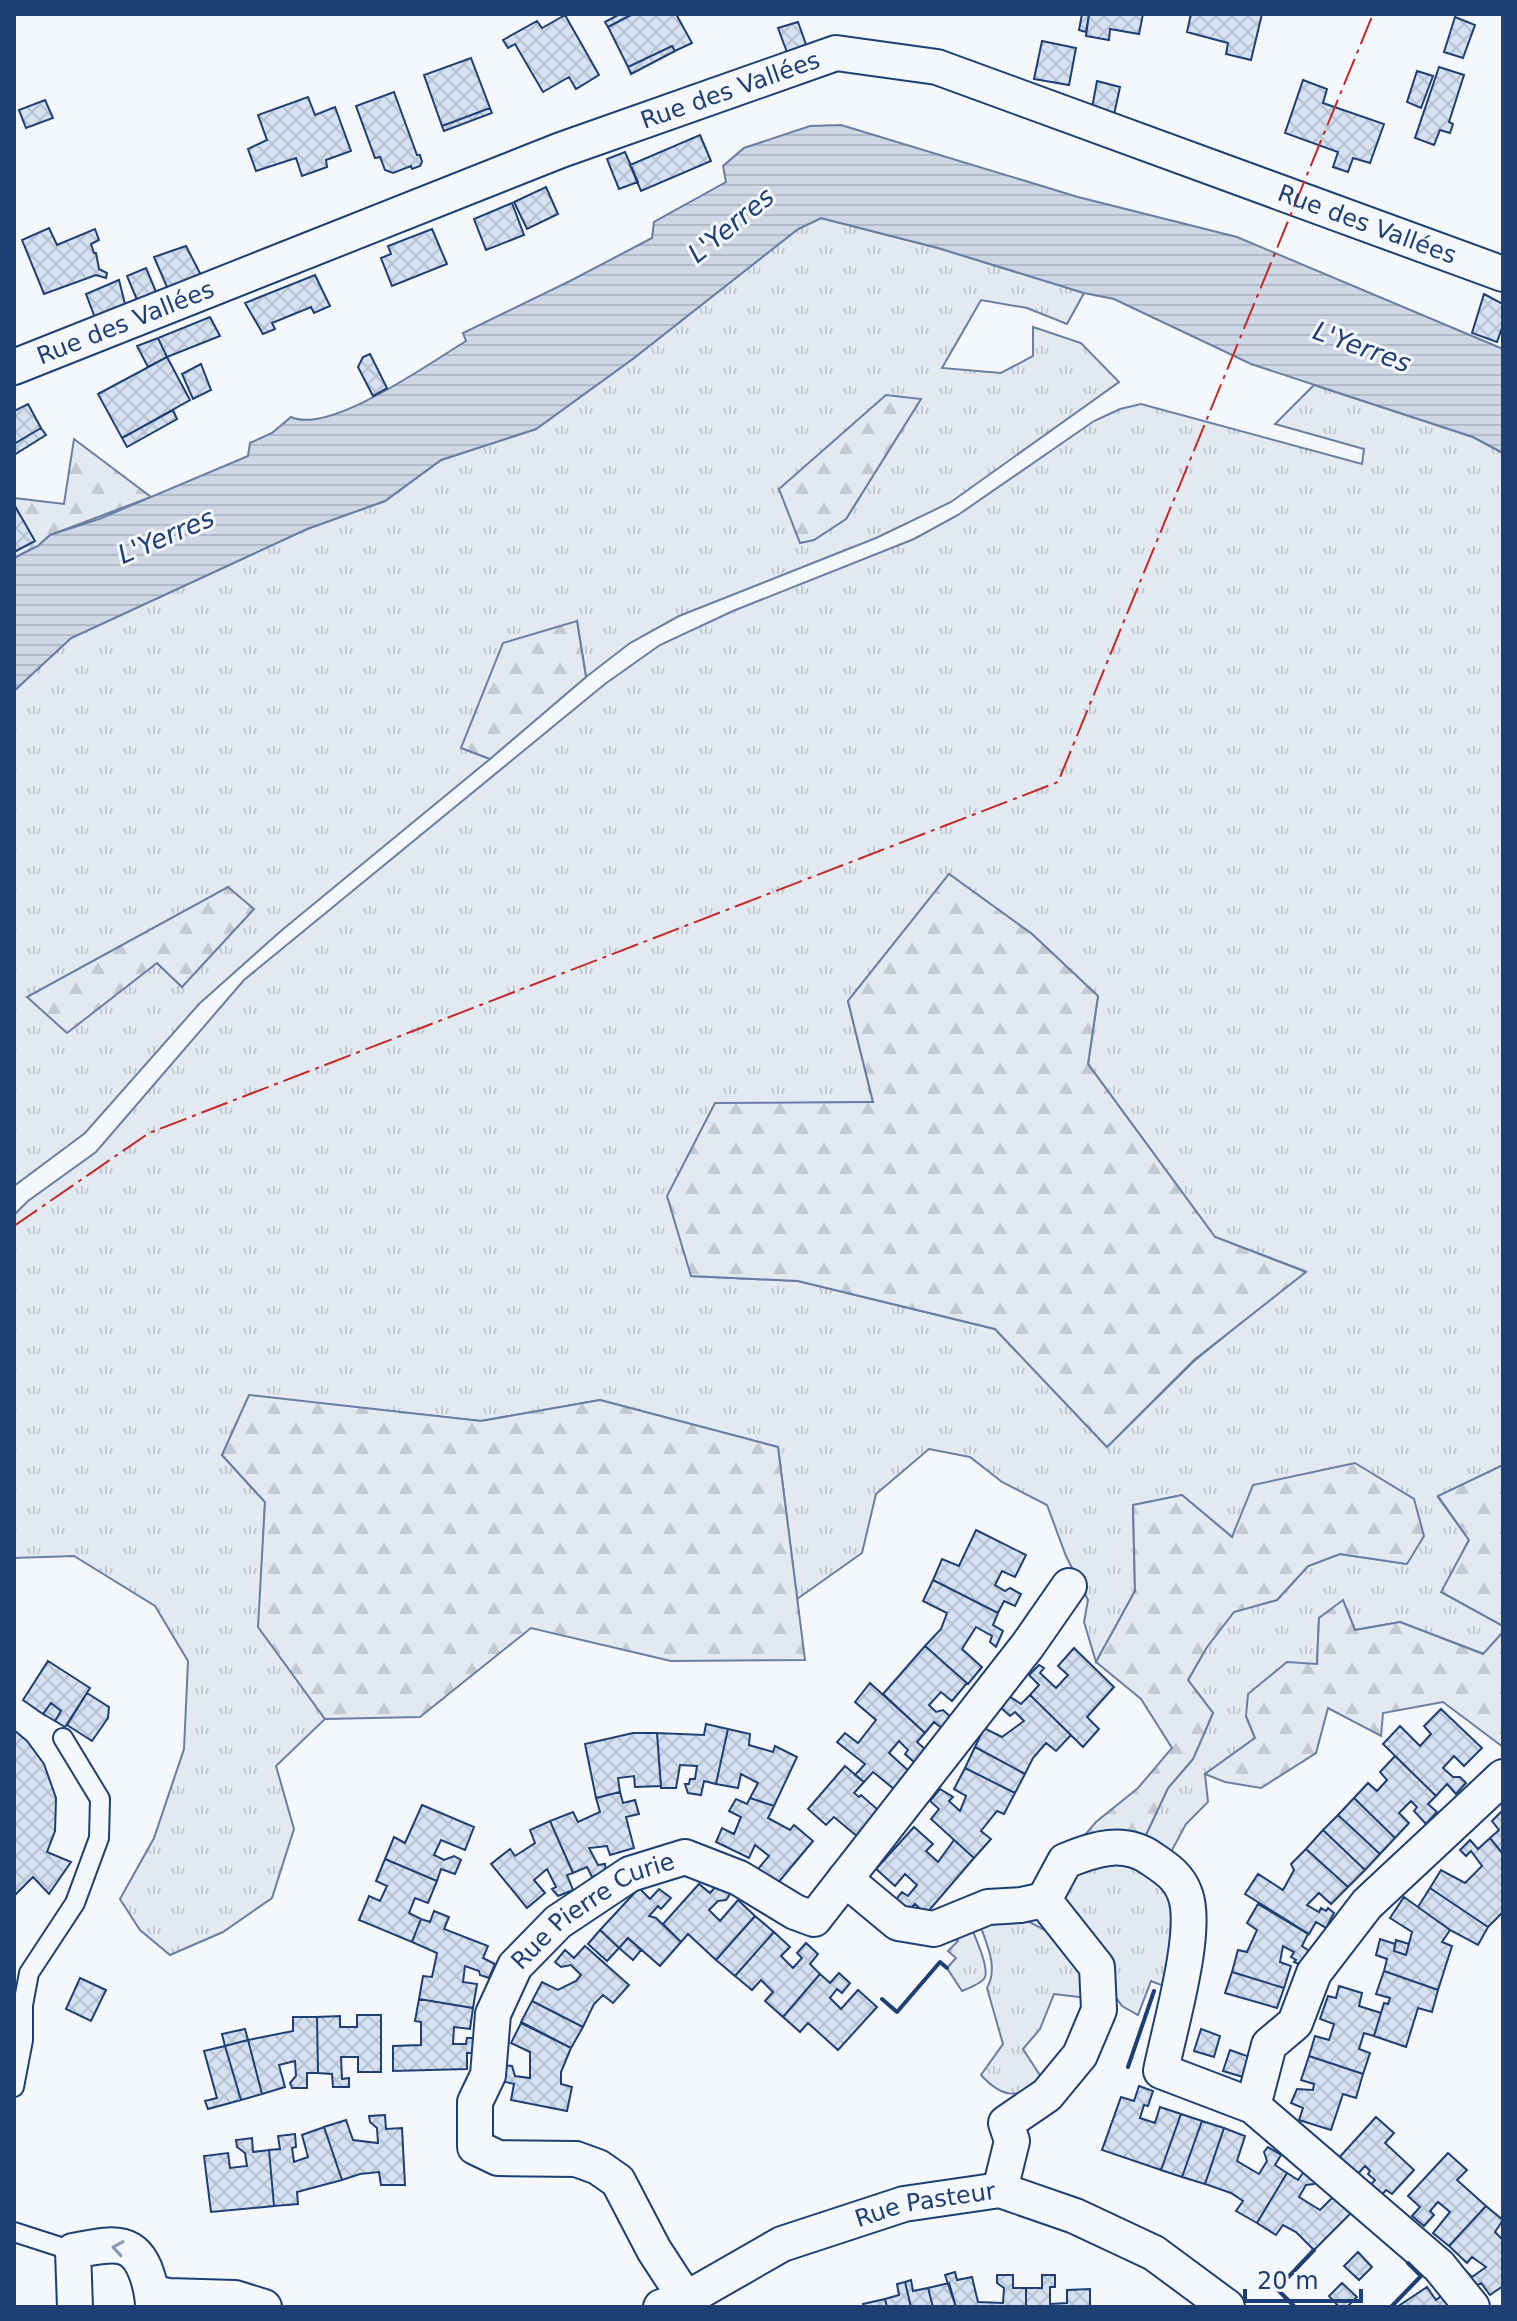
<svg xmlns="http://www.w3.org/2000/svg" width="1517" height="2321" viewBox="0 0 1517 2321" font-family="'DejaVu Sans',sans-serif">
<style>
.grass{fill:url(#grass-tufts);stroke:#687fa3;stroke-width:2;fill-rule:evenodd}
.forest{fill:url(#forest-firs);stroke:#687fa3;stroke-width:2}
.water{fill:url(#water-rules);stroke:#687fa3;stroke-width:2}
.building{fill:url(#building-cross-hatch);stroke:#1d3f73;stroke-width:2}
.lines{fill:none;stroke-linecap:round;stroke-linejoin:round}
.lane-casing{stroke:#1d3f73;stroke-width:22}
.street-casing{stroke:#1d3f73;stroke-width:38}
.lane{stroke:#f4f7fb;stroke-width:18}
.street{stroke:#f4f7fb;stroke-width:34}
.wall{stroke:#1d3f73;stroke-width:4}
.power{stroke:#c62828;stroke-width:2;stroke-dasharray:28 6 4 6;stroke-linecap:butt}
.oneway{stroke:#889bb7}
.labels{text-anchor:middle;stroke-width:6;stroke-linejoin:round;paint-order:stroke}
.street-label{font-size:24px;fill:#1d3f73;stroke:#f4f7fb}
.water-label{font-size:26px;font-style:italic;fill:#1d3f73;stroke:#f4f7fb}
</style>
<defs>
<pattern id="grass-tufts" width="24" height="20" patternUnits="userSpaceOnUse" patternTransform="scale(2)"><rect width="24" height="20" fill="#e3e9f0"/><path d="M3 7l-1-3M5 7V3M7 7l1-3M15 17l-1-3M17 17v-4M19 17l1-3" fill="none" stroke="#c2c9d1"/></pattern>
<pattern id="forest-firs" width="22" height="20" patternUnits="userSpaceOnUse" patternTransform="scale(2)"><rect width="22" height="20" fill="#e3e9f0"/><path d="M5 1l3.5 6h-7zM16 11l3.5 6h-7z" fill="#c2c9d1"/></pattern>
<pattern id="water-rules" width="6" height="5" patternUnits="userSpaceOnUse" patternTransform="scale(2)"><rect width="6" height="5" fill="#cfd7e4"/><path d="M0 2.5h6" fill="none" stroke="#b1bac7"/></pattern>
<pattern id="building-cross-hatch" width="8" height="8" patternUnits="userSpaceOnUse" patternTransform="scale(2)"><rect width="8" height="8" fill="#d5e0f0"/><path d="M0 0l8 8M0 8l8-8" fill="none" stroke="#b6c1d1"/></pattern>
</defs>
<rect width="100%" height="100%" fill="#f4f7fb"/>
<path class="grass" d="M821,218L938,248L1084,293L1067,324L1027,308L981,300L942,368L1001,373L1033,356V327L1081,343L1119,382L951,502L876,538L679,616L630,643L586,677L577,621L462,748L490,759L282,930L199,1004L85,1133L14,1186V691L71,638L307,529L385,501L441,460L536,429L634,358L798,229ZM885,396L920,400L846,519ZM228,888L182,987L157,963L28,997Z
M1314,385L1473,437L1503,453V1465L1438,1497L1469,1540L1442,1592L1503,1626V1632L1484,1654L1400,1622L1355,1630L1343,1601L1319,1618L1317,1664L1246,1716L1255,1738L1205,1774L1208,1802L1186,1824L1171,1852L1144,1839L1168,1788L1193,1759L1213,1713L1188,1680L1207,1647L1234,1611L1277,1600L1308,1566L1340,1554L1407,1564L1232,1537L1182,1495L1133,1505L1135,1591L1096,1662L1084,1622L1088,1600L1066,1556L1047,1505L1002,1482L970,1457L929,1449L876,1494L862,1553L797,1599L778,1447L600,1400L481,1421L249,1396L222,1455L265,1502L259,1627L325,1719L276,1766L294,1829L272,1898L223,1932L170,1955L140,1930L120,1899L154,1838L184,1749L188,1661L155,1606L74,1556L14,1558V1215L28,1201L96,1152L244,980L605,684L660,645L733,611L914,539L958,515L1094,421L1120,409L1141,404L1362,464L1364,449L1275,424ZM949,874L1032,934L1098,996L1088,1064L1215,1237L1305,1271L1194,1361L1107,1447L995,1329L798,1281L691,1276L715,1104L873,1102L848,1001Z
M1129,1859L1178,1895L1169,1988L1151,1981L1138,2015L1122,2006L1117,1999L1065,1903L1064,1892L1075,1870Z
M1022,1918L1058,1937L1074,1952L1088,1998L1054,1994L1040,2029L1023,2049L1045,2083C1017,2097 1004,2100 981,2075L1003,2044L987,1988C999,1967 986,1943 979,1922Z
M970,1924C974,1935 989,1966 985,1977C983,1983 969,1988 962,1991L947,1968L956,1958L948,1951L958,1941L951,1934Z"/>
<path class="forest" d="M886,395L921,399L846,519L814,540L800,543L779,489Z
M74,439L151,497L50,535L38,546L14,558V498L64,504Z
M577,621L586,677L490,759L461,748L503,643Z
M949,874L1032,934L1098,996L1088,1064L1215,1237L1306,1272L1194,1360L1107,1447L995,1329L798,1281L691,1276L667,1196L715,1103L873,1102L848,1001Z
M228,887L254,909L182,987L157,963L67,1033L27,997Z
M249,1395L481,1421L600,1400L778,1447L805,1660L671,1661L531,1628L420,1717L325,1719L258,1627L265,1502L222,1455Z
M1355,1463L1414,1499L1424,1536L1407,1564L1340,1554L1308,1566L1277,1600L1234,1612L1207,1647L1188,1680L1213,1713L1193,1759L1168,1788L1144,1839L1117,1835L1084,1836L1096,1822L1138,1788L1172,1748L1141,1699L1096,1662L1135,1591L1133,1505L1182,1495L1232,1537L1253,1485Z
M1503,1465V1626L1441,1592L1469,1540L1438,1496Z
M1343,1600L1355,1630L1400,1622L1483,1654L1503,1632V1747L1443,1702L1383,1713L1381,1736L1328,1708L1316,1753L1261,1788L1225,1782L1205,1774L1255,1738L1246,1716L1248,1694L1287,1662L1317,1664L1319,1618Z"/>
<path class="water" d="M841,125L1078,197L1237,237L1503,349V453L1473,437L1251,364L1114,299L1084,293L938,248L821,218L798,229L634,358L536,429L441,460L385,501L307,529L71,638L14,691V558L38,546L50,535L99,519L248,456L250,443L272,433L291,417C329,435 430,363 466,341L463,333L570,281L652,238L654,222L726,182L723,166L744,148L810,126Z"/>
<path class="building" d="M620,14H633L608,27L605,22Z
M633,14H676L692,43L675,51L672,46L628,67L608,27Z
M1082,14H1089L1086,32L1079,30Z
M1089,14H1143L1139,34L1110,29L1109,40L1086,36Z
M1191,14H1262L1251,60L1226,54L1228,43L1187,32Z
M565,15L599,75L576,89L569,77L543,92L515,44L508,48L503,40L537,21L542,28Z
M1455,17L1475,25L1463,58L1444,52Z
M798,22L808,50L788,55L778,28Z
M1042,41L1076,48L1069,85L1034,79Z
M672,46L675,51L631,74L628,67Z
M471,58L490,108L442,126L424,75Z
M1439,67L1464,75L1449,122L1453,124L1450,133L1440,130L1434,145L1415,138Z
M1417,71L1433,76L1421,108L1407,102Z
M1303,80L1327,89L1323,103L1384,124L1370,163L1353,158L1348,172L1333,167L1338,152L1285,133Z
M1097,81L1120,87L1114,115L1092,108Z
M394,92L417,155H420L422,162L420,166L412,169L411,166L393,173L385,170L380,157L375,158L356,106Z
M308,97L315,115L335,107L351,151L326,160L327,167L302,176L296,158L256,171L248,149L267,140L258,115Z
M45,100L53,118L26,128L19,110Z
M490,108L492,113L444,131L442,126Z
M700,135L711,161L641,191L630,165Z
M625,152L638,182L619,189L607,159Z
M546,187L558,214L527,229L514,202Z
M512,203L524,235L486,250L474,219Z
M49,228L57,245L95,229L99,240L91,244L94,253H96L99,269L107,273L106,278L96,275L44,294L22,240Z
M432,229L447,264L392,286L381,258L391,254L388,246Z
M186,246L204,281L170,294L154,257Z
M146,268L159,299L140,307L127,276Z
M315,275L330,306L314,313L311,307L272,323L275,329L263,334L245,303Z
M119,280L127,312L97,323L86,294Z
M1484,294L1503,304V325L1497,342L1472,333Z
M210,317L220,336L167,357L158,338Z
M158,338L167,357L148,367L137,346Z
M370,354L387,388L373,396L358,367L363,357Z
M167,357L190,400L122,438L98,394Z
M201,364L211,390L193,399L182,374Z
M28,404L41,428L14,444V411Z
M173,410L177,419L127,447L122,438Z
M41,428L46,435L14,455V444Z
M15,506L35,541L14,552V507Z
M976,1530L1026,1555L1015,1577L1002,1571L995,1585L1005,1591L1010,1588L1021,1594L1015,1606L1004,1601L998,1613L933,1580L942,1559L959,1566Z
M933,1580L998,1613L993,1625L1003,1631L996,1647L990,1642L992,1636L976,1627L962,1649L982,1667L968,1684L925,1646L941,1629L947,1613L923,1601Z
M925,1646L967,1683L952,1701L941,1692L929,1705L936,1712L943,1710L952,1718L943,1729L934,1722L925,1733L883,1694Z
M1074,1648L1114,1687L1087,1717L1099,1729L1083,1747L1030,1695L1039,1685L1029,1675L1039,1665L1044,1668L1040,1673L1056,1688L1068,1675L1058,1666Z
M48,1661L90,1688L65,1727L55,1721L61,1711L51,1703L43,1714L23,1700Z
M870,1683L925,1733L917,1742L926,1750L915,1763L905,1754L908,1750L899,1741L889,1753L909,1771L894,1789L873,1772L864,1782L855,1775L865,1764L837,1742L845,1733L858,1743L876,1720L855,1702Z
M87,1693L109,1707L108,1718L92,1741L67,1725Z
M1030,1695L1071,1735L1056,1751L1046,1743L1033,1758L1025,1774L975,1747L984,1728L1002,1737L1024,1721L1015,1712L1010,1716L1000,1707L1009,1696L1021,1704Z
M51,1703L61,1711L55,1721L43,1714Z
M1441,1709L1482,1748L1464,1766L1454,1756L1443,1768L1453,1777H1460L1466,1783L1456,1794L1447,1784L1436,1796L1383,1744L1400,1726L1420,1746L1431,1734L1424,1726Z
M706,1724L728,1729L716,1784L704,1781L701,1795L688,1793L685,1784H689L690,1779H695L697,1766L680,1765L676,1788H661L657,1733L704,1735Z
M728,1729L750,1734L749,1745L773,1752L775,1746L797,1757L774,1806L750,1798L758,1783L741,1774L738,1788L716,1784Z
M14,1730L27,1741L44,1764L56,1798L55,1831L47,1852L71,1862L49,1894L33,1877L14,1896Z
M633,1733H657L661,1786L635,1787L634,1776L618,1778L620,1792L596,1798L585,1744Z
M975,1747L1025,1774L1015,1793L965,1768Z
M1395,1756L1436,1796L1428,1804L1437,1812L1426,1824L1414,1811L1417,1807L1411,1801L1399,1813L1409,1823L1395,1838L1354,1798L1368,1783L1377,1791L1387,1780L1380,1772Z
M845,1766L864,1782L854,1793L859,1797L861,1795L885,1816L864,1842L834,1817L826,1825L808,1809Z
M965,1768L1015,1793L1004,1814L997,1811L981,1831L991,1839L974,1858L931,1819L939,1809L930,1801L940,1789L953,1797L949,1801L960,1811L966,1796L954,1789Z
M620,1792L623,1803L635,1800L639,1814L626,1817L634,1848L610,1855L607,1846L589,1848L598,1865L605,1864L606,1872L592,1877L587,1867L573,1873L550,1821L573,1812L578,1822L600,1812L596,1798Z
M750,1798L774,1806L768,1818L790,1830L794,1825L813,1841L777,1884L758,1869L769,1856L755,1845L749,1858L716,1842L722,1828L734,1834L741,1817L729,1811L736,1799L747,1804Z
M1354,1798L1395,1838L1380,1854L1338,1815Z
M422,1805L474,1827L465,1850L441,1840L434,1855L444,1860L454,1856L461,1860L455,1874L441,1869L437,1881L385,1859L394,1837L405,1843Z
M1502,1811L1503,1812V1854L1490,1838L1499,1830L1492,1821Z
M1338,1815L1380,1854L1365,1870L1323,1830Z
M550,1821L573,1873L567,1875L573,1890L558,1896L552,1889L556,1887L547,1869L534,1880L545,1893L527,1908L491,1864L510,1849L515,1856L535,1843L530,1830Z
M914,1827L933,1844L926,1851L938,1862L954,1840L974,1858L926,1914L915,1904L905,1914L893,1903L902,1892L908,1896L917,1885L905,1874L895,1886L876,1869Z
M1323,1830L1365,1870L1348,1887L1306,1849Z
M1490,1838L1503,1854V1912L1488,1927L1430,1888L1441,1870L1465,1883L1482,1866L1471,1851L1466,1856L1460,1850L1470,1840L1478,1849Z
M1306,1849L1348,1887L1331,1904L1319,1893L1307,1905L1319,1912L1321,1908L1326,1911L1328,1908L1334,1913L1326,1928L1316,1922L1309,1934L1245,1894L1258,1874L1283,1890L1294,1870L1291,1864Z
M385,1859L437,1881L428,1903L415,1898L409,1913L421,1919L412,1942L359,1920L369,1896L380,1901L387,1886L376,1881Z
M719,1883L731,1893L726,1900L718,1901L709,1910L720,1921L738,1900L755,1916L716,1960L688,1934L681,1942L663,1924L699,1884L710,1893Z
M639,1888L650,1899L659,1889L671,1898L661,1909L658,1906L649,1916L656,1918L681,1942L660,1966L628,1938L619,1948L600,1930Z
M1430,1888L1488,1927L1478,1945L1450,1930L1418,1907Z
M1404,1897L1450,1930L1442,1942L1452,1946L1438,1990L1384,1971L1387,1959L1376,1955L1380,1939L1395,1944L1394,1951L1406,1955L1412,1932L1390,1918Z
M1258,1904L1308,1934L1302,1946L1312,1953L1303,1966L1294,1962L1296,1960L1291,1957L1294,1952L1283,1946L1280,1962L1291,1966L1284,1988L1232,1972L1238,1950L1247,1952L1257,1930L1247,1923Z
M434,1911L449,1917L444,1929L488,1946L483,1958L495,1964L489,1978L480,1975L479,1971L465,1966L463,1982L477,1984L473,2008L419,1999L423,1976L432,1977L437,1953L412,1942L421,1919L430,1922Z
M755,1916L774,1932L735,1976L716,1960Z
M600,1930L619,1948L607,1961L588,1944Z
M774,1932L790,1947L781,1956L793,1968L802,1958L797,1953L806,1943L818,1954L810,1964L820,1974L783,2017L765,2001L773,1992L761,1980L752,1990L735,1976Z
M628,1938L641,1950L633,1960L619,1948Z
M1396,1940L1409,1944L1406,1955L1394,1951Z
M585,1946L629,1985L613,2003L603,1995L594,2004L583,2027L532,2001L542,1982L558,1990L576,1981L581,1975L571,1965L561,1967L555,1962L565,1950L574,1958Z
M1384,1971L1438,1990L1432,2012L1418,2008L1406,2047L1374,2036L1384,2003L1388,2004L1390,1998L1376,1994Z
M1232,1972L1284,1988L1277,2008L1225,1993Z
M839,1973L850,1983L842,1993L837,1989L830,1998L841,2009L858,1990L877,2007L838,2050L808,2023L800,2032L783,2017L820,1974L830,1983Z
M80,1978L106,1990L91,2021L66,2009Z
M1339,1986L1362,1993L1359,2006L1381,2013L1374,2036L1364,2033L1359,2049L1370,2053L1363,2074L1309,2056L1315,2036L1329,2040L1334,2024L1320,2019L1328,1996L1336,1998Z
M419,1999L473,2008L470,2029L454,2027L453,2044H466L467,2038H479L480,2053H467V2069L393,2071V2046L421,2045V2022L415,2021Z
M532,2001L583,2027L571,2048L521,2022Z
M357,2015H381V2072H358V2057H341L342,2079L349,2078V2087H333L332,2074L318,2073L317,2017L340,2016V2027H357Z
M293,2017H317L318,2073H307V2088H292L290,2083L296,2076L295,2061L279,2065L285,2087L262,2094L248,2040L293,2031Z
M521,2023L571,2048L561,2072V2084L572,2087L567,2111L511,2100L514,2084L502,2081L504,2065L512,2066L515,2076L530,2078V2052L511,2043Z
M245,2029L248,2040L225,2046L222,2034Z
M1201,2029L1220,2036L1214,2057L1194,2051Z
M248,2040L262,2094L241,2100L225,2046Z
M225,2046L241,2100L208,2109L205,2101L217,2098L204,2051Z
M1230,2050L1250,2057L1243,2077L1223,2071Z
M1309,2056L1363,2074L1356,2098L1343,2094L1331,2130L1299,2120L1303,2108L1291,2103L1297,2089L1313,2090L1314,2084L1301,2080Z
M1139,2086L1153,2091L1148,2106L1144,2105L1140,2118L1155,2123L1160,2107L1181,2114L1161,2170L1102,2150L1121,2097L1134,2101Z
M1181,2114L1202,2121L1182,2177L1161,2170Z
M385,2115L386,2129L402,2128L405,2185H381L379,2172L360,2174L342,2180L324,2127L346,2120L353,2140L378,2143L377,2128L370,2122L369,2116Z
M1376,2117L1394,2133L1385,2143L1414,2170L1392,2194L1386,2190L1377,2200L1367,2189L1375,2180L1368,2174L1370,2171L1365,2166L1354,2178L1336,2161Z
M1202,2121L1224,2128L1205,2184L1182,2177Z
M324,2127L342,2180L297,2192L298,2204L274,2206L269,2150L280,2149L278,2136L295,2134L296,2147L292,2148L294,2162L308,2157L302,2135Z
M1224,2128L1245,2136L1237,2161L1259,2174L1267,2161L1264,2152L1268,2147L1281,2155L1275,2165L1287,2173L1257,2223L1236,2211L1243,2201L1231,2193L1205,2184Z
M252,2138L253,2152L269,2150L274,2206L211,2212L204,2156L228,2153L230,2168L247,2166L245,2153L237,2147L236,2140Z
M1448,2153L1467,2170L1457,2180L1486,2206L1449,2246L1433,2233L1450,2212L1438,2202L1430,2211L1434,2215L1424,2226L1412,2216L1420,2207L1408,2196Z
M1305,2170L1318,2178L1314,2184L1306,2185L1299,2197L1320,2210L1337,2193L1354,2210L1314,2250L1296,2232L1283,2225L1276,2235L1257,2223L1287,2173L1298,2180Z
M1486,2206L1503,2220L1495,2232L1503,2240V2286L1490,2295L1481,2283L1470,2290L1460,2277L1467,2272L1472,2277L1486,2267L1472,2257L1467,2263L1449,2246Z
M1358,2252L1372,2267L1359,2280L1344,2266Z
M955,2272L957,2280L972,2277L978,2302L1003,2303L1004,2288L997,2283V2275H1013V2288H1026V2307H956L945,2275Z
M1042,2275H1055V2287H1050V2304L1067,2303V2290L1090,2289V2307H1026V2288H1042Z
M911,2280L913,2291L928,2288L933,2307H911L905,2282Z
M905,2282L911,2307H887L885,2299L899,2295L897,2284Z
M949,2283L956,2307H933L928,2288Z
M1342,2283L1357,2297L1347,2307H1339L1329,2296Z
M1427,2287L1436,2300L1445,2293L1451,2307H1397Z
M885,2299L887,2307H864L863,2304Z"/>
<g class="lines">
<g class="lane-casing">
<path id="lane" d="M14,2087L23,2040V2005L29,1973L75,1903L99,1838L100,1799L63,1738
M14,2232L73,2251"/>
</g>
<g class="street-casing">
<g id="street">
<path id="s1" d="M14,367L561,150L836,53L937,67L1503,274"/>
<path d="M845,1879L898,1923L934,1929L988,1907L1021,1905L1044,1900"/>
<path d="M1253,2106L1269,2045L1295,2023L1314,1973L1367,1904L1503,1777"/>
<path d="M1000,2190L1012,2141L1006,2123L1047,2095L1080,2055L1099,2010L1097,1967L1044,1900L1065,1861C1094,1849 1124,1839 1152,1859C1167,1869 1179,1877 1185,1894C1199,1931 1169,2029 1161,2071L1253,2106L1439,2266L1472,2307"/>
<path d="M153,2293L168,2296L235,2298L264,2307"/>
<path id="s2" d="M686,2299L654,2250L618,2181L598,2167L576,2159L498,2158L475,2147V2102L488,2075L493,2014L515,1966L558,1922L630,1874L685,1857L739,1878L795,1912L814,1919L1028,1645L1069,1586"/>
<path d="M75,2307L73,2251C108,2245 134,2235 147,2275C151,2287 153,2295 153,2307"/>
<path id="s3" d="M661,2307L686,2299L782,2244L904,2204L1000,2190L1075,2216L1154,2253L1227,2307"/>
</g>
</g>
<use href="#lane" class="lane"/>
<use href="#street" class="street"/>
<path class="wall" d="M882,1999L897,2012L940,1962L947,1968
M1128,2067L1154,1991
M1295,2307L1277,2289L1314,2250
M1391,2307L1421,2276L1408,2263"/>
<path class="power" d="M14,1226L149,1133L1058,782L1373,14"/>
</g>
<defs><path id="oneway-chevron" d="M-2-3.5L2.5 0L-2 3.5" fill="none" stroke-width="1.6" stroke-linecap="round" stroke-linejoin="round" transform="scale(2)"/></defs>
<use class="oneway" href="#oneway-chevron" transform="translate(118 2248) rotate(-171)"/>
<g class="labels">
<g class="street-label">
<text dy="8" stroke="none"><textPath href="#s1" startOffset="768">Rue des Vallées</textPath></text>
<text dy="8" stroke="none"><textPath href="#s1" startOffset="1440">Rue des Vallées</textPath></text>
<text dy="8" stroke="none"><textPath href="#s1" startOffset="120">Rue des Vallées</textPath></text>
<text dy="8" stroke="none"><textPath href="#s2" startOffset="574">Rue Pierre Curie</textPath></text>
<text dy="8" stroke="none"><textPath href="#s3" startOffset="286">Rue Pasteur</textPath></text>
</g>
<g class="water-label">
<text transform="translate(731 225) rotate(-39)" y="9">L'Yerres</text>
<text transform="translate(1362 347) rotate(20)" y="9">L'Yerres</text>
<text transform="translate(166 536) rotate(-23)" y="9">L'Yerres</text>
</g>
</g>
<rect width="1517" height="2321" fill="none" stroke="#1d3f73" stroke-width="32"/>
<path d="M1245 2289v12h116v-12" fill="none" stroke="#1d3f73" stroke-width="4"/>
<text x="1257" y="2289" font-size="24" fill="#1d3f73" stroke="#f4f7fb" stroke-width="6" paint-order="stroke">20 m</text>
</svg>
